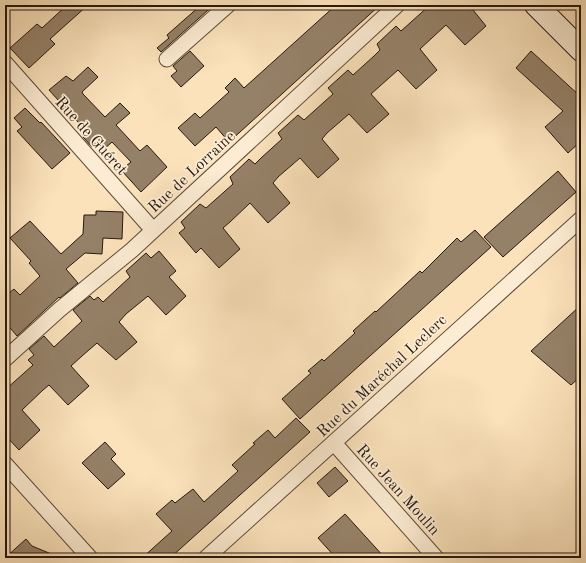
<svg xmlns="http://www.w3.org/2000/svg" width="586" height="563" viewBox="0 0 586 563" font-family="'Old Standard TT',serif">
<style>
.building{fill:#958168;stroke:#27180f}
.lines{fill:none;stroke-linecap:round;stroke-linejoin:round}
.street-casing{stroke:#5c4a3a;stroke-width:17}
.secondary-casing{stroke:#27180f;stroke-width:24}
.street{stroke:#fcecd3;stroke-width:15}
.secondary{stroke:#fcecd3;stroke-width:22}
.labels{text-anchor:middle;stroke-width:3.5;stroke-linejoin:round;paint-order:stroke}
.street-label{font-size:16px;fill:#27180f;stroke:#fcecd3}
</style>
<rect width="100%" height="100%" fill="#fbe2bb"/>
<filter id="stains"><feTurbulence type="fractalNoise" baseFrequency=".005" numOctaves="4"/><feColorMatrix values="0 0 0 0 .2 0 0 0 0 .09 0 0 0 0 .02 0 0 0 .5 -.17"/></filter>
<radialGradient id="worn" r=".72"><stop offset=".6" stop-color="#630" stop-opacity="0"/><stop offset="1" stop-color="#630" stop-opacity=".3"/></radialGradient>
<path class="building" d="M67,5H88L50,39L55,44L29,68L10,48L37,24L42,28Z
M201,5H204L208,10L161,52L157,48L169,38L167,35Z
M336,5H380L229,142L216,127L195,146L178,128L195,113L200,118L229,92L225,88L235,78L244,88Z
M430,5H469L486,26L465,45L446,25L420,49L437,70L416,89L398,70L371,94L389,114L367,133L349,114L327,133L322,139L339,159L318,178L300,158L278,177L273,183L290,203L268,223L250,203L230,222L223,228L240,249L219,268L201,248L196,253L179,233L185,228L181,222L200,204L206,208L233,184L230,177L249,159L255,164L261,158L282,139L278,133L298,115L304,120L333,94L328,88L348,70L353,75L374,56L380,50L377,44L396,26L401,31Z
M190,51L204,66L181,87L171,76L177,71L173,66Z
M531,51L581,97V141L568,153L545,127L563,111L516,68Z
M88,67L98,77L82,92L83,94L105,117L120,103L130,113L116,125L140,151L147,145L167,167L141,192L121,170L131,162L112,142L103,150L96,143L92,147L83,137L88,133L49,90L66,76L73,81Z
M25,108L40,123L41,122L70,153L52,169L17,131L22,127L14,118Z
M558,171L576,192L503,257L484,237Z
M96,211L123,212L122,239L103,238L102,254L85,253L66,269L78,283L60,298L59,297L17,336L5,322V296L14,289L20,295L40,276L29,263L31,261L10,238L30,221L61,254L83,234L84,215H96Z
M475,230L491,247L300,419L282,399L311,373L308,371L322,359L324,361L355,333L353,331L375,311L376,312L420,271L422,273L457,238L461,242Z
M159,251L176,271L169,277L186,296L166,315L148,296L126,314L119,322L137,342L116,360L97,343L82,356L71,366L89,386L68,405L49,385L43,390L22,410L40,430L19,450L5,435V390L33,365L28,360L34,355L29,349L44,336L54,347L82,321L73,310L90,296L94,300L98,297L103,302L130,277L126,271L146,253L151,258Z
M581,305V376L571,385L531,351Z
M296,418L310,432L170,558H142L172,531L156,514L172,500L175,503L193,489L204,502L238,471L232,465L255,444L253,443L268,430L275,438Z
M105,442L116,454L111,459L125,474L108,489L82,463Z
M335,467L348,481L329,497L317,483Z
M345,514L385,558H336L318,538Z
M26,539L32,546L61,558H5Z"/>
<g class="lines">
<g class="street-casing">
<path id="street" d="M167,59L228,5
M5,63L153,230
M5,359L59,310L132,250L397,5
M334,443L436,558
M5,464L90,558
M206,558L581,219"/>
</g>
<g class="secondary-casing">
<path id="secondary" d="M536,5L581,50"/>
</g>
<use href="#street" class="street"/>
<use href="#secondary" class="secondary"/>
</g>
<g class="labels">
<g class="street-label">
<text transform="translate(92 135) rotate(48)" y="6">Rue de Guéret</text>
<text transform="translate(191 171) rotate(-43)" y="6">Rue de Lorraine</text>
<text transform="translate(381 375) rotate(-43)" y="6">Rue du Maréchal Leclerc</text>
<text transform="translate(399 489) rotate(48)" y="6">Rue Jean Moulin</text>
</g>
</g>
<rect width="586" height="563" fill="none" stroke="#fbe2bb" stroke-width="20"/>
<rect x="6" y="6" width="574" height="551" fill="none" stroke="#27180f" stroke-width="2"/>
<rect x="10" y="10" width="566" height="543" fill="none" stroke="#27180f"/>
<rect width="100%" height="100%" filter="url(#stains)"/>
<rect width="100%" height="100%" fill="url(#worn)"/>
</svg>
